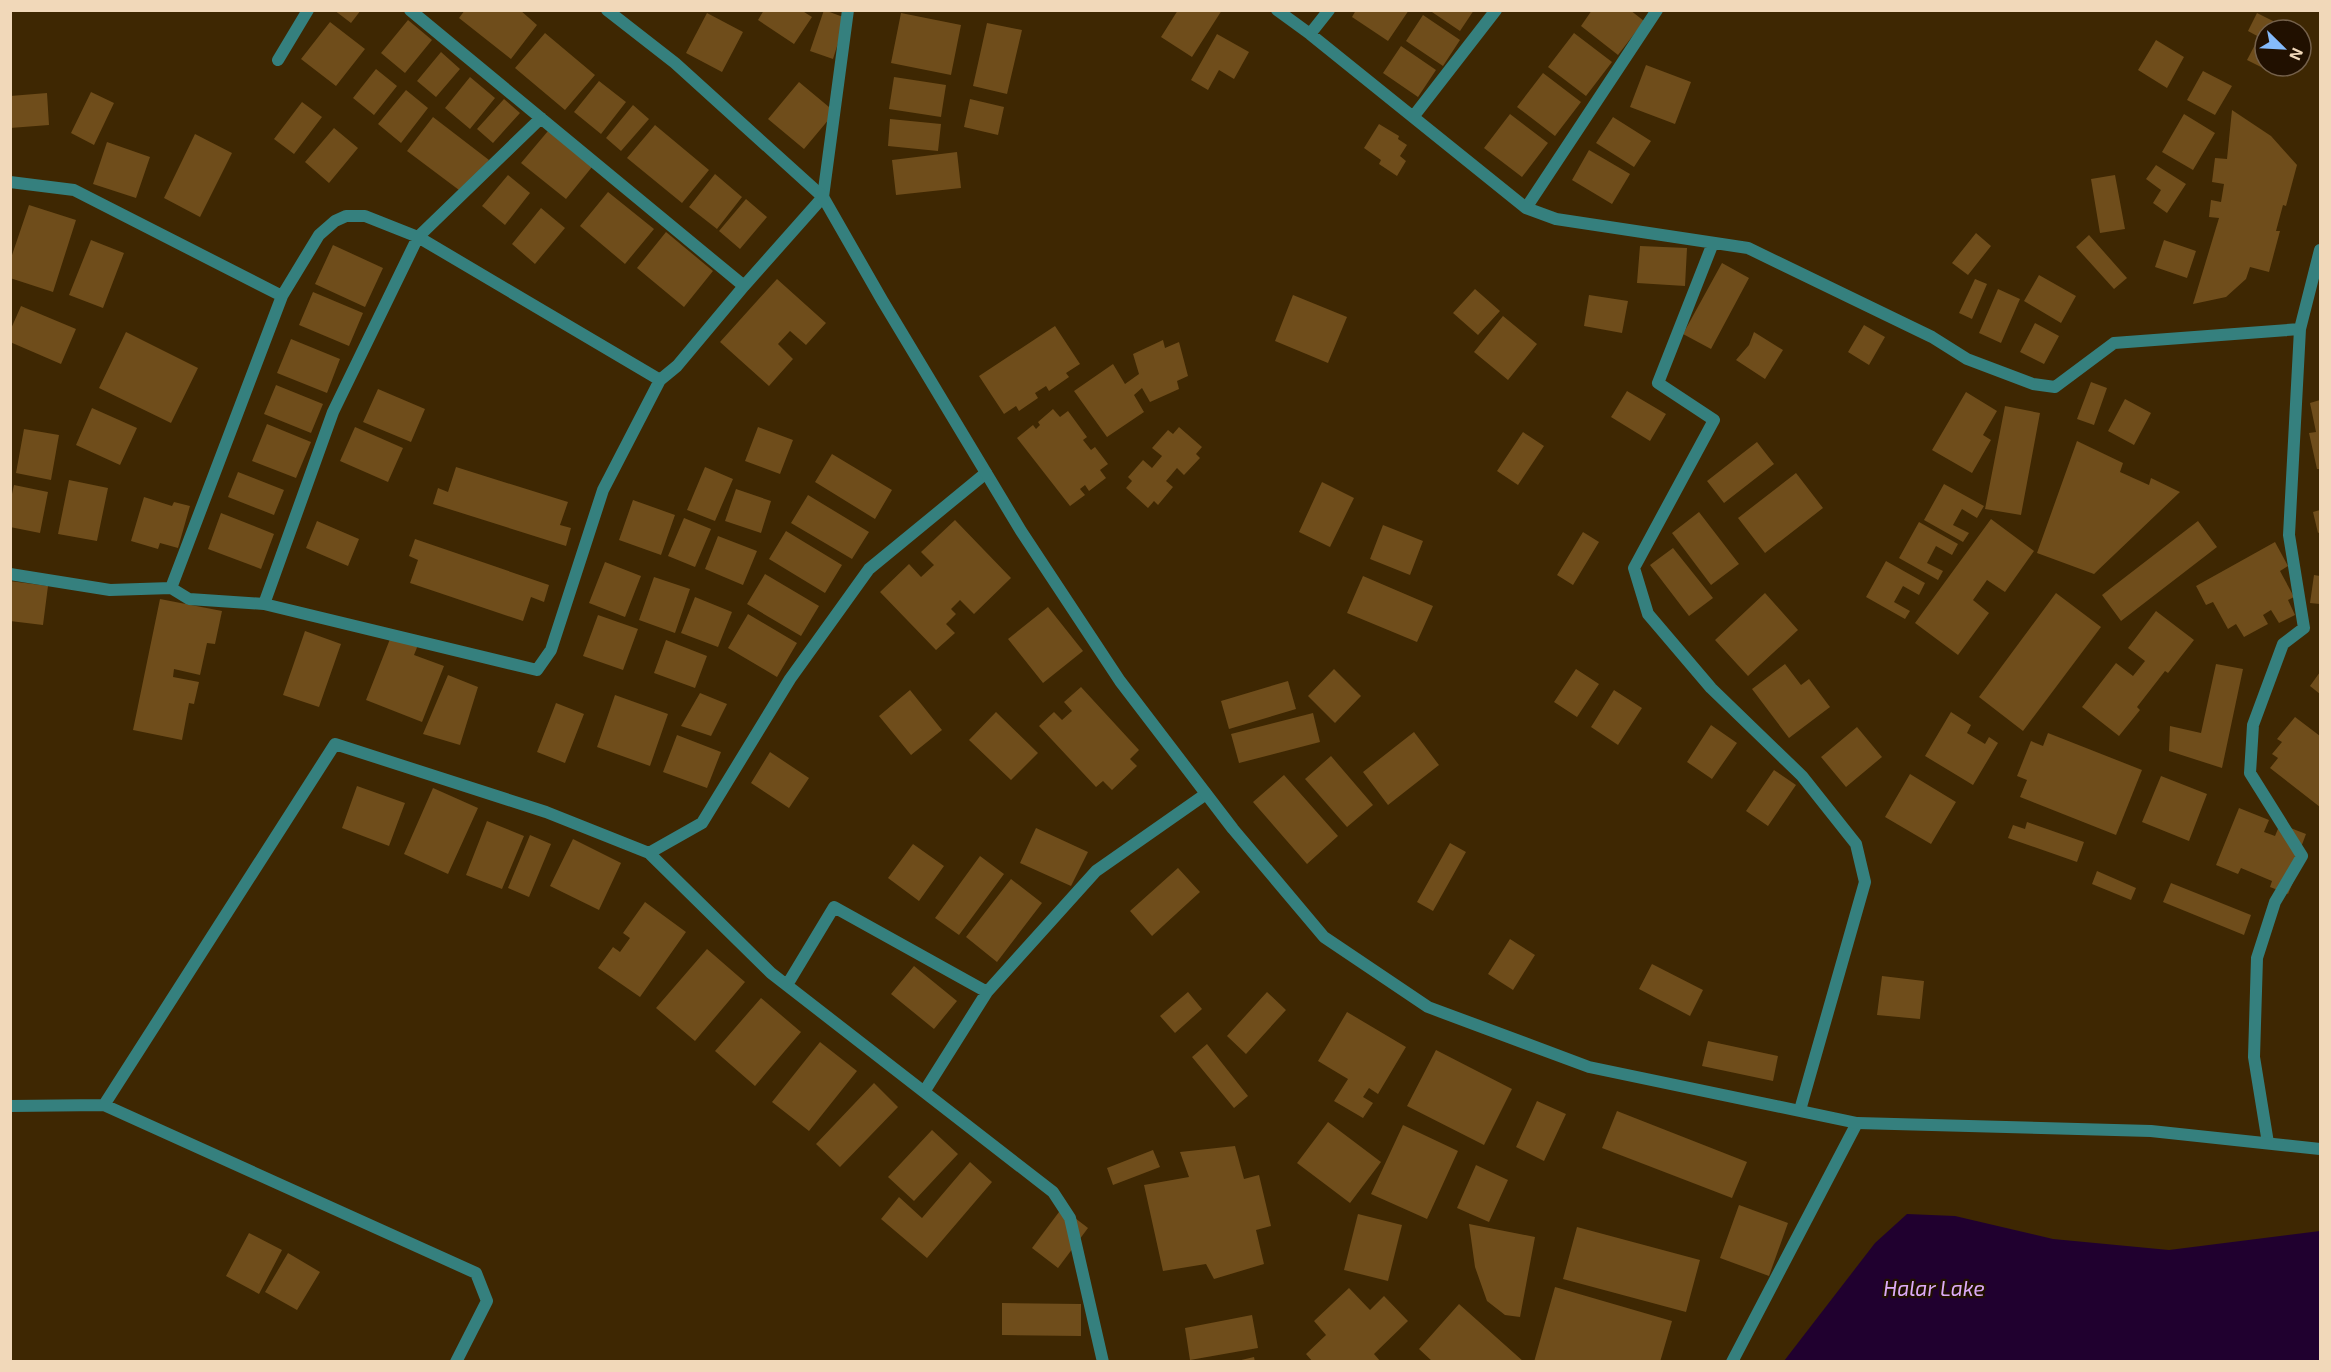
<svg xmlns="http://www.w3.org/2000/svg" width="2331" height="1372" viewBox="0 0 2331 1372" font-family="'Exo 2',sans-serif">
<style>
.water{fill:#20002f}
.building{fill:#6f4d1b}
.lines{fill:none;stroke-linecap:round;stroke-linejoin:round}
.minor{stroke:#35807e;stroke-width:12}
.tertiary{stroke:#35807e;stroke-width:12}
.labels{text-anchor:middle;stroke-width:4.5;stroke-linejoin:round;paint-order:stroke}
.water-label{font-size:21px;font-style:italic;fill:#dcabf6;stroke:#211000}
</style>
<rect width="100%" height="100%" fill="#3e2702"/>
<path class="water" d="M1907,1214L1955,1216L2053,1239L2169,1250L2320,1231V1361H1784L1875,1243Z"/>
<path class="building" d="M334,10H361L351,23Z
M465,10H520L537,25L511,59L459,18Z
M764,10H801L812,17L794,44L758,20Z
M824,10L846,18L833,59L810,51Z
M1178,10H1222L1192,57L1161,37Z
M1356,10H1409L1388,41L1352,17Z
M1429,10H1474L1460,31Z
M1592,10H1630L1644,21L1618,55L1581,26Z
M707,13L743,32L722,72L686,53Z
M901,13L961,25L951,75L891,63Z
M2257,13L2291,30H2265V66H2282L2277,75L2247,60L2259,37L2248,31Z
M1423,15L1460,40L1443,66L1406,41Z
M408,20L432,40L405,73L381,53Z
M330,22L365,49L336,86L301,59Z
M987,23L1022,30L1007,94L973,86Z
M545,33L595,75L565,110L515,68Z
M1574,33L1612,62L1586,96L1548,67Z
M1217,34L1249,52L1234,79L1219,70L1208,90L1191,80Z
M2301,35L2307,38L2301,51Z
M2156,40L2184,57L2167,88L2138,70Z
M1401,46L1436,70L1418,97L1383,73Z
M441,52L460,69L436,97L417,81Z
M1646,65L1691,82L1675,124L1630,107Z
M376,69L397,86L374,115L353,98Z
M2203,71L2232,86L2215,115L2187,100Z
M1543,73L1581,102L1555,136L1517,107Z
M470,77L495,98L470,129L445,108Z
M894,77L946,85L941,117L889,109Z
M599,81L626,102L601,134L574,112Z
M799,82L835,112L804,149L768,119Z
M406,90L428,108L401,143L378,124Z
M91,92L114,103L94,145L71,133Z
M47,93L49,125L10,128V96Z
M504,99L520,113L493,143L477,129Z
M970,99L1004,107L998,135L964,127Z
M302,102L322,117L294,154L274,139Z
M633,105L649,119L621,151L606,138Z
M2232,110L2271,136L2297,165L2286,206L2283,205L2276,231H2280L2269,272L2250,267L2246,279L2226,297L2193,304L2219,218L2209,217L2211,200L2221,202L2224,184L2212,182L2215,158L2227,159Z
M1510,114L1548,143L1522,177L1484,148Z
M2184,114L2215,133L2193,170L2162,152Z
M433,117L489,160L463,193L407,151Z
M1613,117L1651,141L1634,167L1596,143Z
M890,119L941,124L938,151L888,146Z
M1379,124L1399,136L1398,139L1407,145L1400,156L1406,161L1397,176L1379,164L1381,160L1364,148Z
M655,125L709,170L682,203L627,158Z
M334,128L358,148L329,183L305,162Z
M548,131L592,167L566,199L521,163Z
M195,134L232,153L200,217L164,198Z
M107,142L150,157L136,198L93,184Z
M1589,150L1630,174L1612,204L1572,180Z
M957,152L961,188L896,195L892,160Z
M2156,165L2186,184L2167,213L2153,203L2161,190L2146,179Z
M715,174L742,197L717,229L689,207Z
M508,175L530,193L505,225L482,206Z
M2115,175L2125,229L2100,233L2091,179Z
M608,192L654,229L625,264L580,226Z
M746,199L767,217L740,249L719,231Z
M29,205L76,220L53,292L10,278V261Z
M541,208L565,228L535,264L512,244Z
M666,232L713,271L684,307L637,268Z
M1976,233L1991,246L1968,275L1952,263Z
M2089,235L2127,278L2114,289L2076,247Z
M91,240L124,253L103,308L69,295Z
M2164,240L2196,251L2187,278L2155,267Z
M333,245L383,268L365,307L315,284Z
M1640,246L1687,248L1685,286L1637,283Z
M1722,263L1749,278L1711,349L1683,334Z
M2039,275L2076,296L2061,323L2024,301Z
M777,279L826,323L806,345L790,331L778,344L793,359L769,386L720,342Z
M1975,279L1987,284L1972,319L1959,313Z
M1475,289L1500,311L1478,335L1453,313Z
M1998,289L2020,299L2001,343L1979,333Z
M313,292L363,313L349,346L299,325Z
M1293,295L1347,317L1328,363L1275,341Z
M1589,295L1628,301L1622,333L1584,326Z
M21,306L76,329L61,364L10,342V331Z
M1503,316L1537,344L1508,380L1474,352Z
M2035,323L2059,336L2044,364L2020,352Z
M1864,325L1885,337L1869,365L1848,352Z
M1055,326L1080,364L1066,373L1069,377L1049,391L1046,386L1035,393L1038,398L1019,411L1016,406L1004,414L979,376Z
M126,332L198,368L171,423L99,388Z
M1754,332L1783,350L1765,379L1736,360L1749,345Z
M291,339L340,359L327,393L277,373Z
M1163,340L1165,348L1179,342L1188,376L1177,381L1179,389L1150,402L1142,388L1134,395L1144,412L1107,437L1074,391L1113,364L1125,384L1139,374L1133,354Z
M2091,382L2107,388L2094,425L2077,419Z
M276,385L323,404L311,433L264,414Z
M378,389L425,409L411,442L363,422Z
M1627,391L1666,414L1650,441L1611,417Z
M1966,392L1997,411L1983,435L1991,440L1972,473L1932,450Z
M2125,399L2151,413L2134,445L2108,431Z
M2320,400V469H2317L2309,433L2316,432L2310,403Z
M2005,406L2040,413L2021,515L1985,509Z
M92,408L137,428L120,465L76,445Z
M1053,409L1060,417L1068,411L1087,437L1083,440L1091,450L1095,447L1108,464L1100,470L1106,478L1089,491L1085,485L1080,489L1085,495L1070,506L1017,438L1033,425L1036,429L1040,425L1038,422Z
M267,424L311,442L296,478L252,461Z
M355,427L403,448L388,482L340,461Z
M758,427L793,440L780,474L745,461Z
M1179,427L1202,447L1196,454L1200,458L1184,475L1177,468L1166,481L1173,487L1158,505L1154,501L1148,508L1126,488L1132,481L1128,477L1143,460L1152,468L1162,456L1152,448L1168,430L1173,434Z
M24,429L59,435L51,480L16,473Z
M1523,432L1544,446L1518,485L1497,471Z
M2077,441L2123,463L2120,472L2149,485L2151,478L2180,492L2094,574L2037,553Z
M1757,442L1774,464L1724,503L1707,481Z
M832,454L892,490L875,519L815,482Z
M456,467L568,502L560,525L571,528L566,546L433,504L438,488L448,492Z
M705,467L733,479L715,521L687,510Z
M238,472L284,490L274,515L228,497Z
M1796,473L1823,508L1765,553L1738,518Z
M69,480L108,488L97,541L58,534Z
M1322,482L1354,498L1330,547L1299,532Z
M1944,484L1984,506L1977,518L1962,509L1953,525L1969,533L1963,542L1924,520Z
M14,485L48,492L40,533L10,527V503Z
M736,489L771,501L761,533L725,521Z
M808,495L869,532L852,559L791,523Z
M144,497L172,506L174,502L190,506L178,548L160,543L158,549L131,541Z
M633,500L675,515L661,555L619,540Z
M2320,510V532L2318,533L2313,512Z
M1699,512L1739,564L1711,585L1672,533Z
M221,513L274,534L261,569L208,549Z
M684,518L711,529L695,567L668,556Z
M1991,519L2034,551L2005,592L1987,580L1973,600L1989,613L1958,655L1915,623Z
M955,520L1011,578L974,614L960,600L951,609L956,614L946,624L955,633L936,650L880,592L909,564L921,577L934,565L921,552Z
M317,521L359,539L348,566L306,548Z
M2198,521L2217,547L2121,621L2102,595Z
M1919,522L1958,544L1952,555L1936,546L1927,563L1943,571L1938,580L1899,558Z
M1383,525L1423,541L1410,575L1370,559Z
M786,531L842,565L825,593L769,559Z
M1583,532L1599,542L1573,585L1557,575Z
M718,536L757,551L743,585L705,569Z
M415,539L549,585L544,602L531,597L523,621L410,583L418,560L409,556Z
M2275,542L2288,566L2280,571L2294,597L2288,600L2295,615L2279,623L2271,610L2263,615L2268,624L2244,637L2236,624L2228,629L2213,602L2206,605L2196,586Z
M1673,548L1713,598L1689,616L1650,565Z
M1886,561L1925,583L1919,595L1903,586L1894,602L1910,611L1905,619L1866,597Z
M605,562L641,576L625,617L589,603Z
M765,574L819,606L801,636L747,604Z
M2314,575L2320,576V604L2310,603Z
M1363,576L1433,606L1417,642L1347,613Z
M654,577L690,589L675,633L639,620Z
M10,581L48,586L43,625L10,621Z
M1765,593L1798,630L1748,676L1715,640Z
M2056,593L2101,627L2023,731L1979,697Z
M695,597L732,612L718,647L681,633Z
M160,599L222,611L215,644L207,643L200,675L174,669L173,677L199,682L194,704L189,703L182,740L133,730Z
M1048,607L1083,651L1043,683L1008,639Z
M2156,611L2194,640L2168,673L2165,671L2137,707L2140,710L2119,736L2082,707L2116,663L2133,676L2145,661L2128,648Z
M748,614L797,643L777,677L728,648Z
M598,615L638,629L623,670L583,656Z
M305,631L341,644L319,707L283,695Z
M392,634L418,645L414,655L444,666L422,722L366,700Z
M666,640L707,656L695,688L654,673Z
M1785,664L1801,685L1809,679L1830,707L1789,738L1752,689Z
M2216,664L2243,669L2222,768L2169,751L2170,726L2201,733Z
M1334,669L1361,696L1335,723L1308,696Z
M1576,669L1599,684L1577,717L1554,702Z
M2320,672V694L2310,686Z
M448,675L478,687L460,745L423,734Z
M1288,681L1296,709L1229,729L1221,701Z
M1081,687L1139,750L1130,759L1137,766L1112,790L1103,781L1096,787L1039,726L1054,712L1062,720L1072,711L1064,702Z
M910,690L942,730L911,755L879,716Z
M1614,690L1642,708L1618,745L1591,727Z
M700,693L727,704L711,736L681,726Z
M615,695L668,714L650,766L597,747Z
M556,703L584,714L565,763L537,752Z
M996,712L1038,753L1011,780L969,740Z
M1951,712L1971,725L1967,733L1985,744L1989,737L1998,743L1973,785L1925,756Z
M1313,713L1320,742L1239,763L1231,734Z
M2295,717L2320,736V807L2270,768L2278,758L2272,754L2282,742L2277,739Z
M1711,725L1737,743L1712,779L1687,762Z
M1857,727L1882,757L1846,787L1821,757Z
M1414,732L1439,765L1388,805L1363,772Z
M2048,733L2142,770L2116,835L2020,797L2027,780L2017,776L2031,741L2043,746Z
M677,735L721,752L707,788L663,772Z
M770,752L809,778L789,808L751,783Z
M1331,756L1373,805L1347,827L1305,779Z
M1774,770L1796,785L1768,826L1746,811Z
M1910,774L1956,802L1931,844L1885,817Z
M1284,775L1338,836L1307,864L1253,802Z
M2161,776L2207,794L2189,841L2142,822Z
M357,786L405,803L389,846L342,828Z
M433,788L478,808L448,874L404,854Z
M2239,808L2269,820L2264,832L2275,836L2280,824L2306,834L2294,866L2299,868L2288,894L2270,887L2272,881L2241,868L2238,874L2216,865Z
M487,821L524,836L502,889L466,875Z
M2027,822L2084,842L2077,862L2008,838L2013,825L2025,829Z
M1036,828L1088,852L1071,886L1020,863Z
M530,835L551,844L529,897L508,888Z
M573,839L621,863L599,910L550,886Z
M1450,843L1466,852L1433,911L1417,902Z
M913,844L944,866L919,901L888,878Z
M980,856L1004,874L959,935L935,918Z
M1178,868L1200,892L1152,936L1130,911Z
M2097,871L2136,888L2131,900L2092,884Z
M1011,879L1042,903L997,962L966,937Z
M2171,883L2251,915L2244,935L2163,902Z
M645,902L686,932L640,997L598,968L613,947L620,952L630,938L623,933Z
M1510,939L1535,955L1513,990L1488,974Z
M707,949L745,982L695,1041L656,1008Z
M1652,964L1703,990L1690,1016L1639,989Z
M914,966L957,1001L934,1029L891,994Z
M1882,976L1924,981L1920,1019L1877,1015Z
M1188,992L1202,1009L1175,1033L1160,1016Z
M1267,992L1286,1010L1246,1054L1227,1036Z
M761,998L801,1032L755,1086L715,1051Z
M1347,1012L1406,1047L1378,1094L1369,1088L1363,1097L1373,1103L1363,1118L1334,1101L1348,1079L1318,1061Z
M1708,1041L1778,1056L1773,1081L1702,1066Z
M820,1042L857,1071L809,1131L772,1102Z
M1207,1044L1248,1096L1234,1108L1192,1057Z
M1436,1050L1512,1089L1484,1145L1407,1106Z
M874,1083L898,1107L840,1167L816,1144Z
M1537,1101L1566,1114L1544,1161L1516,1147Z
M1617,1111L1747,1162L1732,1198L1602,1148Z
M1328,1122L1381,1162L1350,1203L1297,1163Z
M1403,1125L1458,1151L1427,1219L1371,1194Z
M932,1130L958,1154L914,1201L888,1177Z
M1235,1146L1244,1179L1259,1175L1271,1226L1256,1230L1264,1264L1214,1279L1206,1264L1163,1271L1144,1185L1189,1177L1180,1152Z
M1153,1150L1160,1167L1113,1185L1107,1168Z
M970,1162L992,1182L927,1258L881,1219L899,1197L922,1218Z
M1476,1165L1508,1180L1489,1222L1457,1208Z
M1739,1205L1788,1223L1769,1276L1720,1258Z
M1062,1208L1088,1228L1058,1268L1032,1248Z
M1358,1214L1402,1225L1388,1281L1344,1270Z
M1469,1224L1535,1237L1520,1317L1505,1315L1487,1301L1475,1267Z
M1577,1227L1700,1260L1686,1312L1563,1279Z
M249,1233L282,1250L259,1294L226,1276Z
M288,1253L320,1272L297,1310L265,1292Z
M1555,1287L1672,1321L1660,1362H1534Z
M1349,1288L1370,1310L1384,1296L1408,1321L1374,1354L1381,1362H1313L1306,1354L1326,1335L1314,1321Z
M1002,1303L1081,1304V1336L1002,1335Z
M1459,1304L1524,1362H1433L1419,1349Z
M1252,1315L1258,1348L1190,1360L1185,1328Z
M1254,1357L1255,1362H1238L1237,1361Z"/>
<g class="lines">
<path class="minor" d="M410,10L744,286
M1277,10L1310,34L1526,208L1556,219L1748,248L1932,337L1967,359L2033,384L2055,387L2114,343L2300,329
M1310,34L1329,10
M278,60L308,10
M1413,117L1496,10
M10,182L74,190L282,296
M1526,208L1657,10
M1713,243L1658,383L1714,420L1634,568L1648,614L1711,688L1802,776L1856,844L1865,882L1800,1110
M10,574L110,590L171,588L189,599L264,604L537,670L551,650L603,490L660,380L677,366L744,286L823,197L848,10
M171,588L282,296L319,235L335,221L346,216H365L418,237L660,380
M264,604L333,412L418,237L541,118
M649,853L702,823L790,679L869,569L986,473
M787,985L834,907L987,992
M924,1092L987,992L1096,871L1206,794
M104,1105L335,744L546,812L649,853L771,973L1053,1192L1070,1218L1103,1362
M10,1106L104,1105L476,1273L487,1301L456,1362
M2268,1143L2254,1057L2257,958L2275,902L2302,856L2250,773L2253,725L2283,644L2304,628L2289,535L2300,329L2320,250
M1732,1362L1857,1123"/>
<path class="tertiary" d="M607,10L675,63L823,197L882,300L1021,531L1120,681L1233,829L1324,937L1428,1007L1589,1067L1857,1123L2151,1131L2320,1149"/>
</g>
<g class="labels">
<g class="water-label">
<text x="1934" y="1296">Halar Lake</text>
</g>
</g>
<rect width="2331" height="1372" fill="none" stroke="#f1d8b9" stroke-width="24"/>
<g transform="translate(2283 48) rotate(114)"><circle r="28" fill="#211000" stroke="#74604a" stroke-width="1.5"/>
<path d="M0-4.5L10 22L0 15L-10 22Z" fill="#85bbfb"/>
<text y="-9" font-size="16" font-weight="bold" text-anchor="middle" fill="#f1d8b9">N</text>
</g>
</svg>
